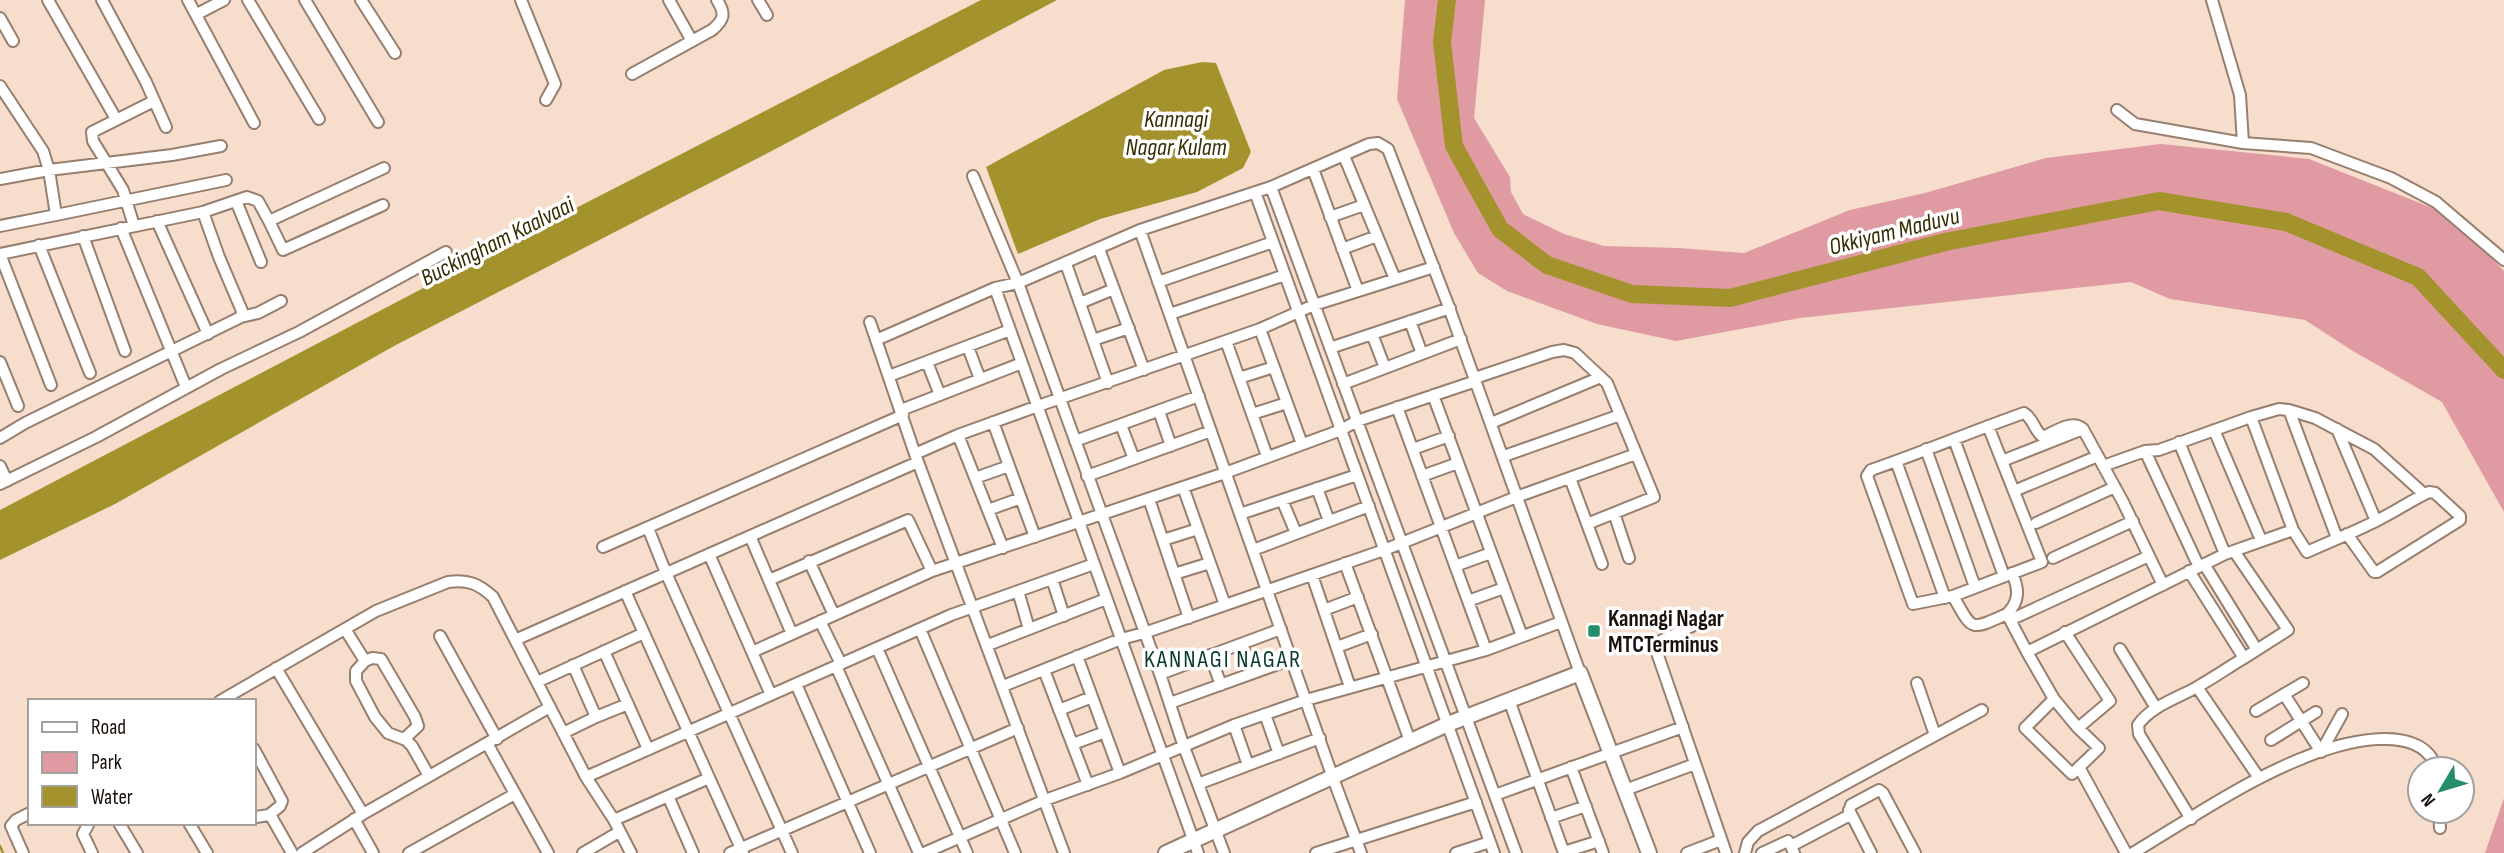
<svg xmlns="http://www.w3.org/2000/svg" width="2504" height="853" viewBox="0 0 2504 853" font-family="'Sofia Sans Condensed',sans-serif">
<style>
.green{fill:#e09aa2}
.water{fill:#a4932d}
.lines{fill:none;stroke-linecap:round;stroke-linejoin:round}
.stream{stroke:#a4932d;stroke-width:2.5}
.river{stroke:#a4932d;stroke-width:18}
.minor-casing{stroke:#977f6f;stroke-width:14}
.tertiary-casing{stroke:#977f6f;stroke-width:18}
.minor{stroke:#fff;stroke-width:10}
.tertiary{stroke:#fff;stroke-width:14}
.poi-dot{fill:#268d6a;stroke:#fff;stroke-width:2.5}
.labels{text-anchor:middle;stroke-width:7;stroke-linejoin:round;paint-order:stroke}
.poi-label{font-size:23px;font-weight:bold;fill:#1a110b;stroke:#fff;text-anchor:start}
.water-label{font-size:24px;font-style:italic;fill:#352e03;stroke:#fff}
.neighbourhood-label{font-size:24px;letter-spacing:2px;fill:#073a29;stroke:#fff}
</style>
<rect width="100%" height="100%" fill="#f7ddcc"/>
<path class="green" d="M1405,0H1485L1474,118L1510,177L1511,192L1523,214L1564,234L1604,246L1679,248L1744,253L1850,210L1925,193L2046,158L2161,144L2309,159L2450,215L2504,271V512L2442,402L2353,351L2305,320L2170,299L2131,282L1800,318L1676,341L1597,324L1507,291L1478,273L1454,233L1397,99Z
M2504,798V853H2485Z"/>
<path class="water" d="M981,0H1057L764,155L394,346L115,504L0,560V510L576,208Z
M1202,62L1216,63L1251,152L1243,168L1197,192L1100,219L1018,254L986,167L1164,70Z"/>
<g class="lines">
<path class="stream" d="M0,846L3,853"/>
<path class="river" d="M1447,0L1442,42L1454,146L1500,229L1547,265L1632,294L1730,298L1945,242L2159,201L2286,222L2418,277L2504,370"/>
<g class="minor-casing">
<path id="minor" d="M48,0L116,119
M102,0L146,82L166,127
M188,0L254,123
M248,0L319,119
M305,0L378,122
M361,0L395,53
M521,0L555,84L546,100
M669,0L692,41
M758,0L767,15
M2212,0L2240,95L2243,143
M197,14L224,0
M0,18L13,41
M632,74L712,30C724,20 726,14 717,0
M0,86L43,151L49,170L56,215L226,180
M2117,110L2135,124L2243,143L2311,148L2391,178L2436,202L2504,260
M1344,156L1395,279
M1313,169L1358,291
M0,179L49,170L172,155L221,146
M1271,187L1516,853
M1255,192L1494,853
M236,201L261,262
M1330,217L1364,205
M157,221L208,334
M269,221L283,250L383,205
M0,226L56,215
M134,226L123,190L93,141L92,132L154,101
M121,228L186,387
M1140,230L1333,778L1361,853
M83,236L125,351
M39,245L90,373
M1099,249L1144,370
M1342,249L1377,236
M0,254L203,212L247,197L258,201L269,221L384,168
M0,254L51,385
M1066,264L1108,383
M1158,282L1273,242
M995,288L1198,853
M1080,303L1114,289
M1170,314L1285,275
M241,317L258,313L281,301
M1410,321L1422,354
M870,322L915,454L1064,853
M1260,329L1302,444
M1372,334L1385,368
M876,340L995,288L1018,283L973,176
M1093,340L1129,328
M1226,341L1267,456
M968,347L980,379
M1330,348L1450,308
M0,362L18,406
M927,362L940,395
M889,376L1010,330
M1239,378L1274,367
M1475,378L1552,352L1564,350L1575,353L1607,383L1654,497L1587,524
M1343,384L1461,339
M1433,395L1522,636
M1397,407L1486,650
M901,410L1022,363
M2289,410L2337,538
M1159,411L1171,446
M1252,414L1287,403
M2251,417L2293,530
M993,422L1035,537
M1491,423L1601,377
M1121,425L1134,459
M1988,426L2042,562L1953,596L1913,604L1867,476L1871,470C1923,452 1973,431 2024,413C2034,419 2034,431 2043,437C2055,432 2072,419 2083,429L2123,502L2163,585
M2337,429L2376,521
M2214,430L2261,540
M958,435L1003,548
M0,438L25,423L241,317L242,311L219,257L203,212
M1954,439L2004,576
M1075,441L1199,396
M2179,442L2225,554
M1413,449L1449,436
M1926,449L1975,587
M2145,451L2199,567
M915,454L958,435L1038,406L1260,329L1314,305L1434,267
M1504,456L1620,415
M1896,461L1945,598
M2002,461L2083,429
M0,466L7,481
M2103,466L2145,451L2159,450L2251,417L2279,409L2289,410L2315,418L2374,449L2424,494
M1087,476L1211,431
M1422,476L1458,463
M975,478L1009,466
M1570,478L1602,564
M0,484L96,437L221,369L299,332L446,252
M1183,487L1225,605
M1317,488L1329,521
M2014,491L2098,456
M1149,499L1189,618
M1282,500L1296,533
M988,510L1021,498
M1614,513L1629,558
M1240,514L1357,475
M2036,523L2115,487
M648,528L666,573L792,853
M750,536L792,634
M1163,540L1198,529
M603,547L903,415
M1253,550L1369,506
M2234,551L2288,630L2244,658
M709,554L771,695
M2053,558L2133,521
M809,561L834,615
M1345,563L1410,741
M2204,564L2257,650
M1455,566L1491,553
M2189,571L2244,658C2229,667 2213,678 2197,687C2178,698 2151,706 2138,725L2139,734L2191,819
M1174,574L1210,563
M1312,575L1350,687
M1052,579L1064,616
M769,580L908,520L932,571
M625,591L743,853
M1018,591L1029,629
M1953,596C1973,631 1969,631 2007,614L2027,652
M1468,601L1504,588
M1324,610L1358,597
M2007,614C2020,601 2019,589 2012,573
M1709,618L1654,644L1726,853
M2010,620L2149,556
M820,621L841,664
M345,629L365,661L356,671V681L375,717L388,733L406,740L412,746L429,776
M920,629L1015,853
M2065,632L2110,701L2078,728
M440,636L497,739
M515,640L918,462
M1242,644L1253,673
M988,645L1106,599
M1337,647L1372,634
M877,648L967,853
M2120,649L2156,708
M604,651L648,749
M752,652L932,571L1225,473L1341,430L1357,421L1476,381
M1210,655L1221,685
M1077,656L1120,773
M365,661L372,658L381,659L415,717L418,726L404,739
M573,665L596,717L628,704
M836,666L919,853
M276,668L363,814
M1044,670L1088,785
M1160,674L1281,629
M537,682L644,633
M1917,683L1935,735
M796,684L870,853
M1003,686L1121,639L1144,633L1384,550L1519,496L1636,454
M2197,687L2259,778
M2284,694L2321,752L2342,714
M2054,699L2078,728L2099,748L2072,774L2025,728L2054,699L2027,652L2225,554L2293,530L2307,552C2329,542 2352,533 2374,522C2393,513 2410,501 2429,492L2435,493L2460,516V520L2377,572H2374L2347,534
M1509,700L1564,853
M220,701L376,611L448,582C468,579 479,584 493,597L586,777L614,820L631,853
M1170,703L1292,659
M1059,710L1092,697
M2256,711L2303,683
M1265,714L1279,754
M1234,725L1248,765
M563,733L596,717
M2271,740L2316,712
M1073,744L1105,732
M488,745L548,853
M254,749L282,801L280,806L269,815
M1571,767L1603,853
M2079,767L2126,853
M586,777L951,615L1094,564
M1198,784L1320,738
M1625,790L1695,764
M1495,795L1683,727
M668,796L693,853
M1849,810L1871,853
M2439,811L2440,828
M254,816L256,817L269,815L272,818L292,853
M1551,818L1586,806
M354,819L373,853
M614,820L709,778
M89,823L83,834L92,853
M119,823L137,853
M189,823L207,853
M1564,852L1599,841
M23,853L11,826L16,820L30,813
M302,853L363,814L550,707
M409,853L515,794
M583,853L619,832
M730,853L1018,728
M924,853L1045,800L1120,773L1234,725L1306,700L1486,650L1561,622
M1224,853L1184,747L1160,674L1018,283L1140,230L1271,187L1369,144L1378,143L1388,149L1447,302L1580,673
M1316,853L1476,802
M1456,853L1490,842
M1687,853L1721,840
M1745,853L1748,842L1758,831L1982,710
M1762,853L1788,841L1791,846
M1794,853L1791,846L1848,816L1851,805L1879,790L1883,793L1915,853
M2133,853C2188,820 2243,782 2303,758C2338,743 2421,719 2437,769"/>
</g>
<g class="tertiary-casing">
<path id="tertiary" d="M1166,853L1448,724L1580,673L1649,853"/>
</g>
<use href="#minor" class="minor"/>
<use href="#tertiary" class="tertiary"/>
</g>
<rect class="poi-dot" x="1587" y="624" width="14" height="14" rx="3.5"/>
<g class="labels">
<g class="poi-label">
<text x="1608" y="626">Kannagi Nagar<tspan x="1608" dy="26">MTCTerminus</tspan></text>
</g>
<g class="water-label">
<text x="1176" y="127">Kannagi<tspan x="1176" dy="28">Nagar Kulam</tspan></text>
<text transform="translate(1894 231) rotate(-14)" y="8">Okkiyam Maduvu</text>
<text transform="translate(497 241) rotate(-27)" y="8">Buckingham Kaalvaai</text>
</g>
<g class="neighbourhood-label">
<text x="1223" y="667">KANNAGI NAGAR</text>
</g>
</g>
<rect x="28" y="699" width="228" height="126" fill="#ffffff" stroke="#a3a09d" stroke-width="2"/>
<rect x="42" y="722" width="35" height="10" fill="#ffffff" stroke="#a3a09d" stroke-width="2"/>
<text x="91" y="734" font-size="21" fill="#1a110b">Road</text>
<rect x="42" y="752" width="35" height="21" fill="#e09aa2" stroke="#a3a09d" stroke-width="2"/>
<text x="91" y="769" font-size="21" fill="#1a110b">Park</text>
<rect x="42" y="786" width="35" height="21" fill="#a4932d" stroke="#a3a09d" stroke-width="2"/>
<text x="91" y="804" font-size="21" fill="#1a110b">Water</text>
<g transform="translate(2441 790) rotate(232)"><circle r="33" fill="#ffffff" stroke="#a3a09d" stroke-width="2"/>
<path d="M0-5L12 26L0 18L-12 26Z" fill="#268d6a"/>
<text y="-10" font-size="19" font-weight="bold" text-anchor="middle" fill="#1a110b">N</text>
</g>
</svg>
